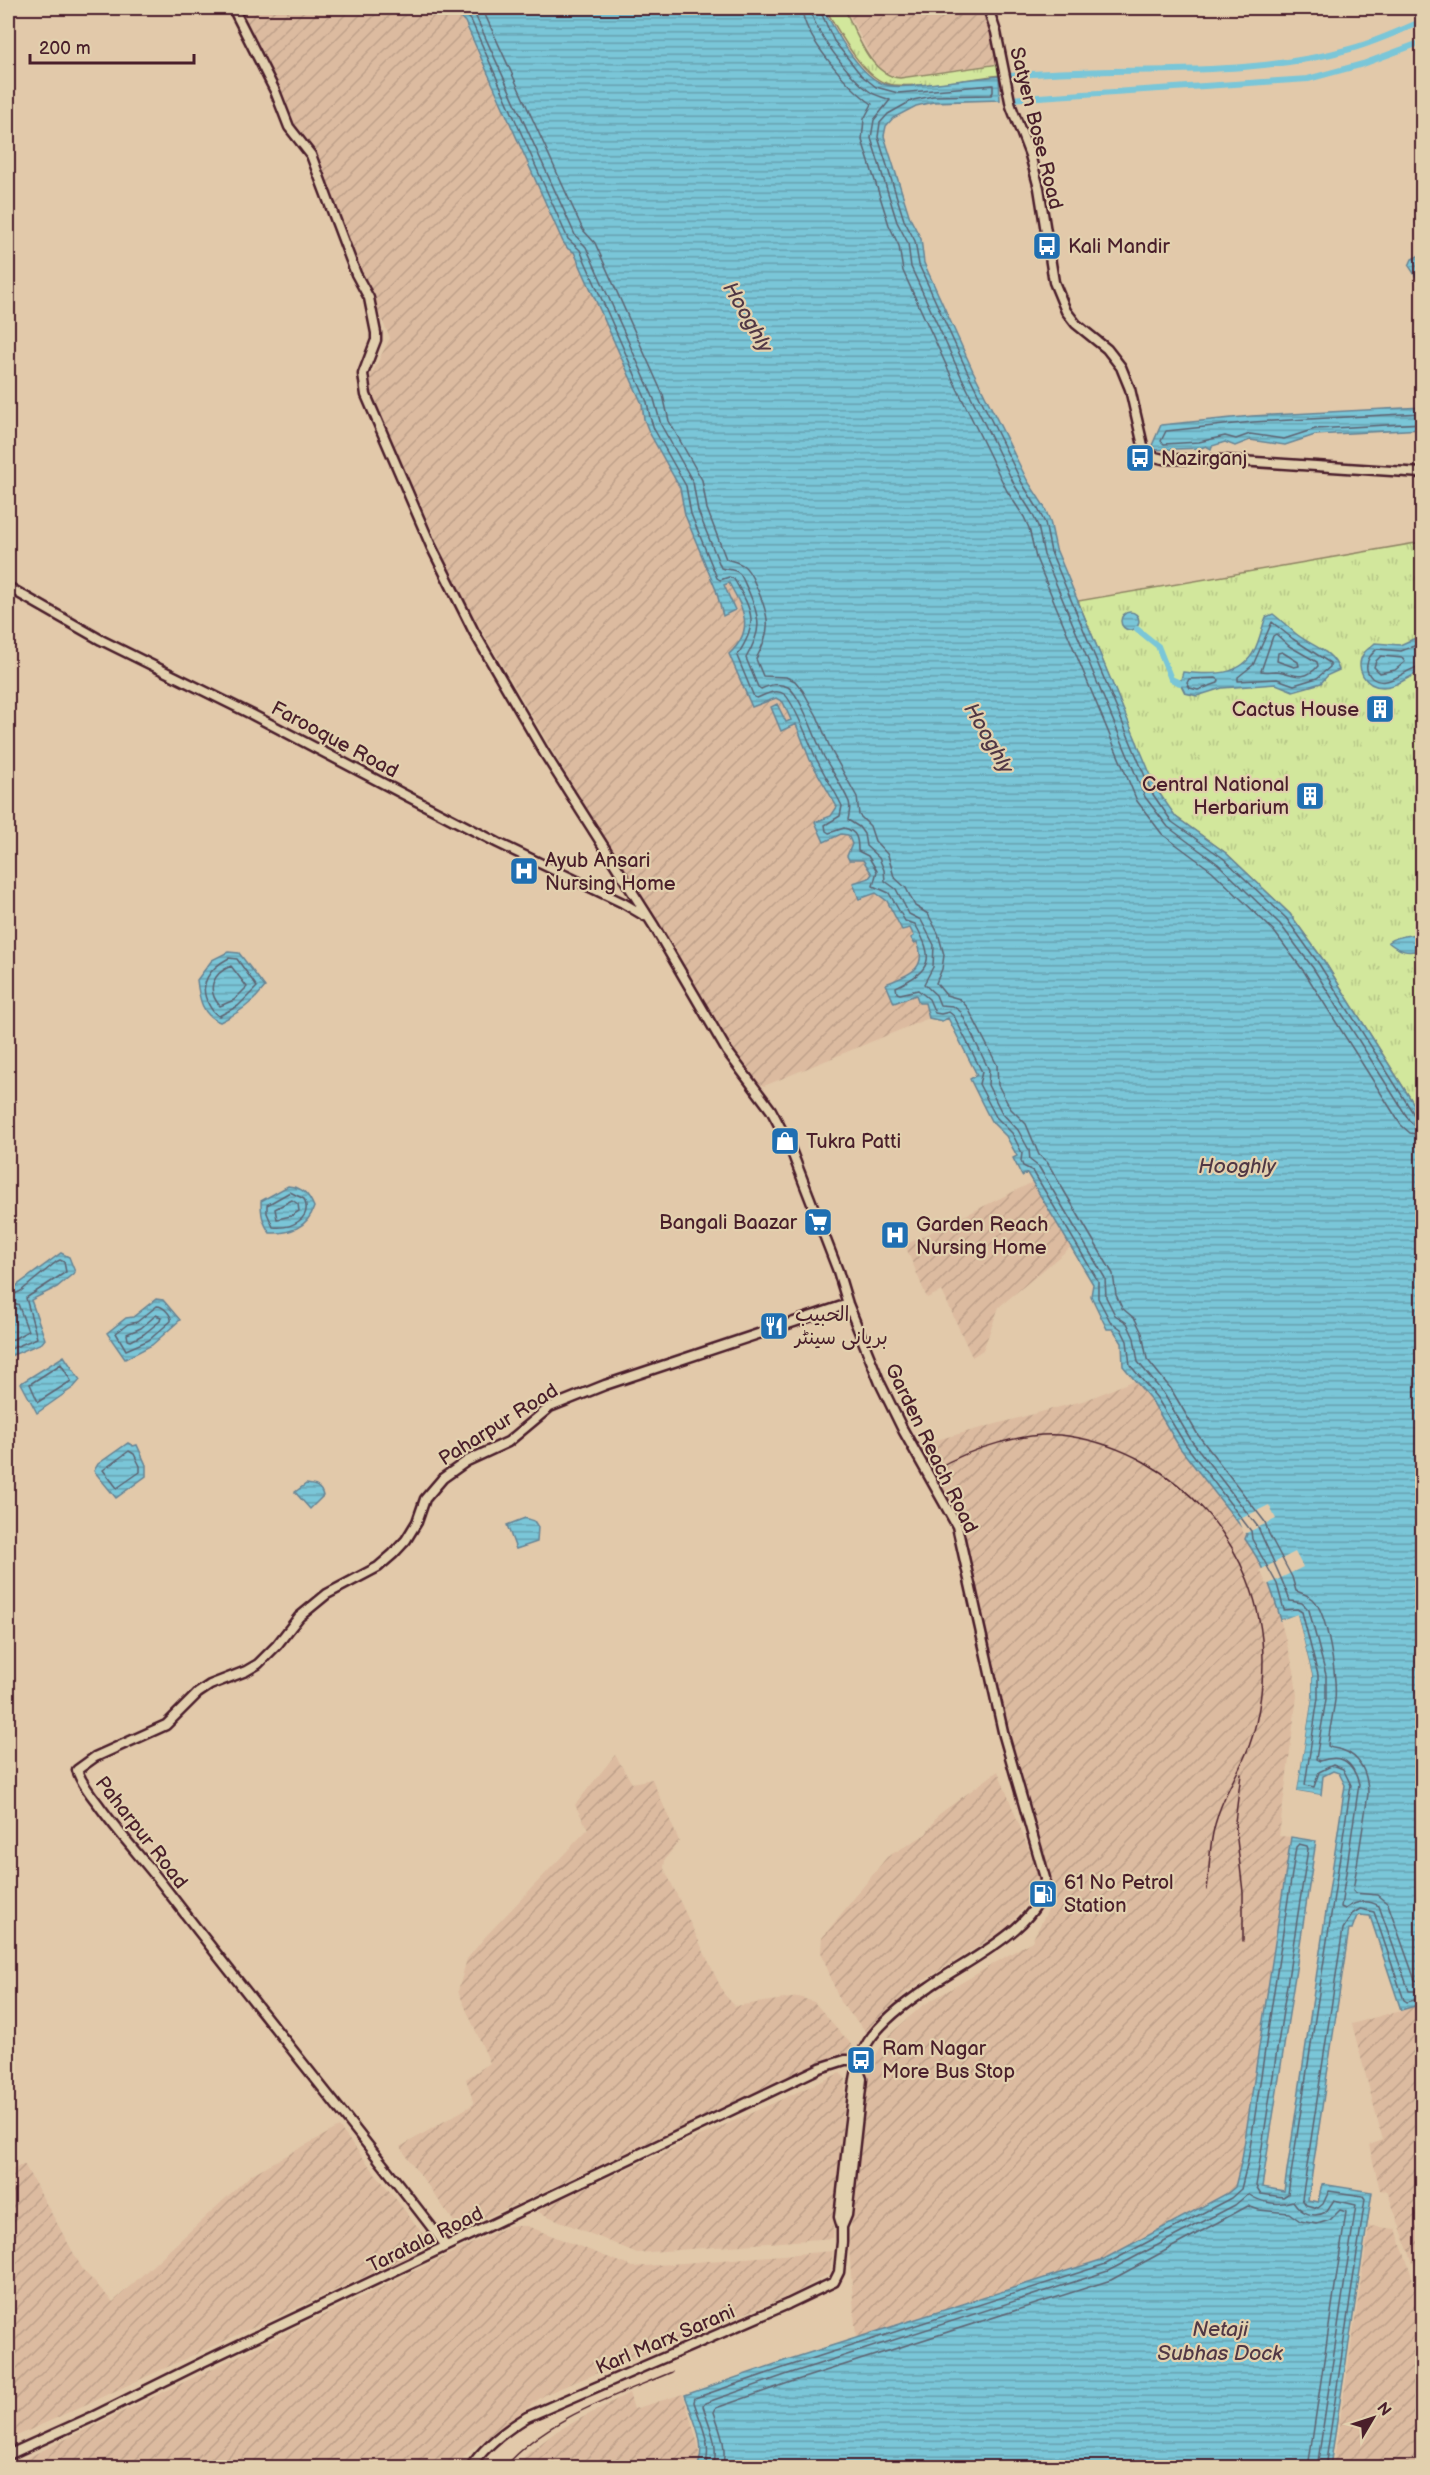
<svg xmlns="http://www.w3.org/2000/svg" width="1430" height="2475" viewBox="0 0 1430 2475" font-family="'Balsamiq Sans','Playpen Sans Arabic',sans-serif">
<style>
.industrial{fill:url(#industrial-furrows)}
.park{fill:url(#park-tufts);stroke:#8e8364;stroke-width:1.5}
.water{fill:url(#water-rules);stroke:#678393;stroke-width:1.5}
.pier{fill:#e2c9aa}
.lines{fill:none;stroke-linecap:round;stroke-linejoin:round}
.shore{stroke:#5d6270;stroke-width:1.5}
.canal{stroke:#7ac6d8;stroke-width:6}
.secondary-casing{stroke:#4a1f2b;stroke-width:13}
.secondary{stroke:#e2d0ae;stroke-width:8}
.rail{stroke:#4a1f2b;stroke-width:1.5}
.labels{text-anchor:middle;stroke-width:4.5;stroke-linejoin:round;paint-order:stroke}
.street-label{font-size:20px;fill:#4a1f2b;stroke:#e2d0ae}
.poi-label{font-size:20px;fill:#4a1f2b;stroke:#e2d0ae;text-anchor:start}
.water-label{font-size:21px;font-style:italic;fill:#513845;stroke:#e2d0ae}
</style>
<defs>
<pattern id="industrial-furrows" width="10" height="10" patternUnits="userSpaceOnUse" patternTransform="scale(1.5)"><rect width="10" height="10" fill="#dcbba0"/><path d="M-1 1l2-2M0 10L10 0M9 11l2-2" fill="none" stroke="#bea08a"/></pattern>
<pattern id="park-tufts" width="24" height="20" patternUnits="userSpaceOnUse" patternTransform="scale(1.5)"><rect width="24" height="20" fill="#d2e79c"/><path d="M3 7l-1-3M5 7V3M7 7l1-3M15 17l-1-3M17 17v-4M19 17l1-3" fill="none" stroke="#b6c687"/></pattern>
<pattern id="water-rules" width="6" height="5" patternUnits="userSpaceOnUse" patternTransform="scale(1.5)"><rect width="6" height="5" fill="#7ac6d8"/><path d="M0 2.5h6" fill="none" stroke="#66a0af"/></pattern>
</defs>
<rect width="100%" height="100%" fill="#e2c9aa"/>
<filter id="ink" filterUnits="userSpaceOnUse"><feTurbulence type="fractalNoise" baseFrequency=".0167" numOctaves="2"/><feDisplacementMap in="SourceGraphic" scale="12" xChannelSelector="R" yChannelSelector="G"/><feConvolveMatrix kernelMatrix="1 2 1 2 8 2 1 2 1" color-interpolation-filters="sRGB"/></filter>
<g filter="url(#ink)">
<path class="industrial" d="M238,8H452L460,14L563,242L568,249L574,252L642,404L644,419L649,432L680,488L685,515L716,590L723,615L724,585L729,582L743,613L745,630L742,639L729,654L752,707L776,698L784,702L791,720L785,722L781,730L796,724L810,760L837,808L831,816L815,822L824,842L841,834L848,835L852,844L849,860H863L872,874L859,899L876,893L885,897L910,928L915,936L911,938L913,943L917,941L921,950V959L917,968L908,975L887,984L894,1003L917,995L924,1002L929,1018L764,1086L751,1080L625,875L462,596L374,402L368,381L390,338L354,256L319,162L312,148L291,123L284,99Z
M846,8H983L999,63L900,77L890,74L880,68L871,57Z
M1033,1182L1072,1246L999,1307L983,1350L972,1357L942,1291L927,1298L905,1245Z
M1135,1380L1152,1401L1180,1448L1247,1535L1245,1539L1256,1555L1271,1586L1294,1670L1297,1696L1279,1836L1291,1837L1239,2175L1235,2187L1228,2193L1104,2259L856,2338L849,2247L868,2067L889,2035L922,2006L1032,1941L1054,1898L1013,1748L960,1524L914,1446L1086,1400Z
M615,1755L632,1783L652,1779L679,1841L665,1859L664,1868L724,1994L735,2006L799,1997L814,2002L856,2050L851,2055L833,2057L460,2230L400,2147L474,2104L466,2079L490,2063L458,1991L467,1959L485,1937L588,1829L575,1805Z
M998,1771L1040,1878L1037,1892L1006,1929L907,1991L869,2035L840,2002L821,1952L822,1938L887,1857L926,1834L938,1815Z
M1422,2004V2288L1387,2191L1380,2190L1369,2145L1383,2140L1352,2024Z
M840,2073L846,2079L833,2238L637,2253L538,2212L545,2206Z
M339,2127L424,2235L425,2249L8,2440V2170L24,2164L83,2270L113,2302L252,2174Z
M508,2226H527L633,2267L833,2251L830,2273L795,2293L546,2394L470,2450L456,2467H8Z
M1369,2226L1396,2229L1422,2306V2467H1333Z
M629,2393L634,2409L683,2394L698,2444L700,2459L696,2467H515L526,2455L557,2431Z"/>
<path class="park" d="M825,8H844C856,31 869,75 900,78L999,64L1000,75C975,78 906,91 885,83C860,73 838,30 825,8Z
M1422,542V1117L1324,961L1290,914L1226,853L1176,817L1166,805L1147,769L1078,601Z"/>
<path class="water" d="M452,8H823C835,30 856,70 879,82C888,87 900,87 911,86L999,76L1000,100L933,102L916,106L893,118L886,126L884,136L910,218L921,239L924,263L973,371L1027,480L1044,506L1050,521L1056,549L1157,790L1176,817L1226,853L1290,914L1324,961L1422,1117V2004L1401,2010L1370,1916L1360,1915L1356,1918L1352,1929H1349L1308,2200L1318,2202L1322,2184L1372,2192L1330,2467H697C708,2445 692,2417 685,2395L787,2360L1104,2259L1228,2193L1235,2187L1242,2159L1291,1837L1316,1841L1262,2187L1284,2191L1345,1785L1339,1773L1333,1771L1323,1776L1321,1795L1297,1791L1312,1697V1675L1297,1615L1281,1620C1272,1590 1263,1564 1245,1539L1247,1534L1180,1448L1152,1401L1123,1366L1122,1343L1113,1329H1107L1091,1296L1093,1284L1027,1173L1022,1176L1013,1158L1017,1156L1006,1136L991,1121L970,1079L977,1075L948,1018L942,1021L929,1018L925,1003H919L916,995L894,1003L886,984C907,975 929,970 917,942L914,943L911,938L914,936L910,928L902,930L887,901L876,893L859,899L853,883L869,878L872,874L863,860H849L847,856L852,844L848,835L841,834L824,842L815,822L831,816L837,807L810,760L796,724L781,731L771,707L777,704L786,722L791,720L783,702L776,698L752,707L729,654C755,630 744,610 729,583L724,585L735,610L723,616L716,590L685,515L680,488L649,432L644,419L642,404L574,252L568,249L563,242L465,22Z
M1422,254V279L1417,278L1409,266L1412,259Z
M1422,407V429L1315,435L1285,445L1250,440L1235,446L1225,442L1212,446L1211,449L1206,446L1201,448L1150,450L1161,425L1252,416Z
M1121 621a9 9 0 1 1 18 0a9 9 0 1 1-18 0Z
M1273,614C1281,620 1288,627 1295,633C1310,646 1332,649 1339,670L1328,675L1321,683L1293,691L1276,684L1222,688L1197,696L1185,693L1180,683L1183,672C1211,675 1242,677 1255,649C1260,639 1262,627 1266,617Z
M1420,636L1422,638V671C1409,676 1397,687 1383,687C1365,687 1354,668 1364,653C1367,649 1372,646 1375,643L1400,645Z
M1422,933V950C1407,953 1400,952 1388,942C1398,935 1410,936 1422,933Z
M228,952L239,953L265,987C252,1004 238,1013 220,1022C202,1016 199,998 197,980L212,960Z
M288,1186C303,1187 309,1195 314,1207C308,1227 290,1234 270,1233C262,1222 261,1213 261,1201Z
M61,1253L69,1257L75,1272L57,1287L31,1300L45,1339L42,1343L8,1357V1292Z
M156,1299L163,1300L180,1320L152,1345L125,1359L107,1333L126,1318L133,1317Z
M64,1356L80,1380L74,1387L37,1413L21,1383Z
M128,1443L133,1446L137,1445L146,1465V1476L116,1498L94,1471L98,1464Z
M306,1484C315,1485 321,1486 323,1496L310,1509L295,1492Z
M525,1518L534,1521L538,1527L537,1542L516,1549L507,1525Z"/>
<path class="pier" d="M1269,1505L1276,1519L1244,1534L1238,1520Z
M1295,1552L1303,1567L1267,1585L1260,1570Z
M1297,1614L1312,1675V1697L1297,1791L1321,1795V1798L1297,1794L1294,1792L1309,1697V1675L1295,1618L1281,1623V1620Z"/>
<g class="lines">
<path class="shore" d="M460,8L471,20L568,239L580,250L647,402L650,417L654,429L686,486L691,514L717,578L720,580L729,577L734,579C754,614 758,623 737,656L754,697L757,698C765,695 776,688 784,694C793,700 810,744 815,756C823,773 834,789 842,806L840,816L825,825L826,831L829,833L844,828C857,831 858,839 858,851L868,856L877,871L873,886L889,893L905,921L915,924C935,959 932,970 896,987L897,993L900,994L918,990L929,999L935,1013L941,1014L949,1012L954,1016L982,1072L979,1084L996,1117L1012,1133L1022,1153L1021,1161L1023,1166L1033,1171L1098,1281V1298L1110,1321L1121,1329L1127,1341L1130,1365L1157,1398L1185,1444L1251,1531L1252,1539L1277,1584L1284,1610L1297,1609L1302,1612L1318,1675V1698L1305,1785L1314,1787L1319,1772L1333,1765L1343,1769L1351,1785L1288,2194L1283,2197L1261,2194L1256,2186L1308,1849L1307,1846L1299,1844L1296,1847L1248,2161L1241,2189L1231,2198L1106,2264L789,2366L695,2398L694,2402C700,2422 714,2447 704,2468
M472,8L575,235L586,247L654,399L661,425L693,482L698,511L721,568C726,570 733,568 739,573C743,577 745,585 748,590C761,620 762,630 746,658L758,687L761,689C770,685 778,682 788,687C801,695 816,741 824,757C832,771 842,786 849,802C851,808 849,814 848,820L859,827L864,834L866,846L879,858L884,870L885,881L896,889L909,914L921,920L934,945L933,967L924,984L936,995L940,1005L953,1006L961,1012L989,1070L988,1085L1002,1113L1018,1130L1029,1150L1030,1160L1039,1167L1105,1278L1106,1297L1115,1315L1127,1323L1134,1338L1138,1362L1164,1394L1191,1440L1258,1527C1268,1551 1281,1575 1290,1601L1302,1603L1309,1610L1326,1675V1699L1316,1759L1320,1761C1342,1753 1353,1762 1359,1784L1341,1907L1345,1909C1356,1901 1367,1899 1379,1906L1409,1991H1422
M482,8L583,230L595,243L663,395L669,421L702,480L707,509L726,559C732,561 739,562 744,566C750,571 753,579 756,586C770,617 772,630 756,659L763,676L786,677L795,681L803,691L817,716L831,750L857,797L859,815L870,826L875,841L888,855L894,877L906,888L915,906L928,914L938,933L944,955L942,969L936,983L946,995L960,999L968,1008L997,1065L998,1085L1010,1108L1026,1124L1039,1155L1047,1162L1113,1274L1116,1295L1122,1308L1135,1319L1142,1333L1147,1359L1171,1389L1198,1435L1265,1522L1269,1534L1292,1577L1296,1591C1302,1593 1308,1595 1313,1599C1328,1614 1337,1678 1335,1700C1333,1715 1329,1731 1328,1746C1332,1749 1336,1748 1342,1750C1361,1756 1368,1775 1368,1794L1353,1891L1355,1893L1377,1895L1388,1904L1415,1980L1422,1982
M802,8C803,37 849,88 872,104L864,119L862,140L889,225L899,246L903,271L953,380L1007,491L1024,517L1029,528L1036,558L1137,801L1162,834L1212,871L1273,930L1305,973L1401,1125L1410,1133L1422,1135
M811,8C812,30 851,78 869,91C875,96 884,97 890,100L874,120L871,138L897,222L908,243L911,267L961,376L1015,486L1032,513L1038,526L1044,555L1145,797L1168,827L1218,864L1280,924L1313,968L1409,1120L1414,1125L1422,1126
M819,8L834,41L861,75L876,87L898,93L993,85V92L991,95L933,96L913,100L888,114L880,123L878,137L904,220L915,241L919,265L968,373L1022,483L1038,509L1045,523L1051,552L1152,793L1172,822L1223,858L1286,918L1319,964L1415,1116L1422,1119
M1422,413L1253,422L1166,431L1161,441L1164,444L1199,442L1225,436L1236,439L1250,434L1284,439L1315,429L1422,423
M1272,622L1293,639L1330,663V667L1317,678L1294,685L1277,679L1238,681V677L1253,665Z
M1276,634L1289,646L1317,662L1318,666C1303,684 1291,672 1276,671C1271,671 1266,672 1261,671L1273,636Z
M1422,643L1401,651L1377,649C1372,654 1368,657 1367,665C1366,670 1368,674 1372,678C1388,690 1407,667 1422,666
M1282,652L1298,662L1299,666L1294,667L1277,661L1278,653Z
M1381,656L1402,658L1405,662L1395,670L1380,673L1374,667L1376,661Z
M1216,678L1219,680L1218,683L1198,690L1190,688L1187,683L1189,679Z
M229,958L237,959L257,987L238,1006L219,1016C213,1013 212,1010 209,1005C197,984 210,968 229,958Z
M231,966L247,987L234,1000L220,1006C206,990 212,974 231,966Z
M290,1192L304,1199C313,1219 291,1229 273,1227L267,1213V1205Z
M292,1200L298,1204L299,1211L291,1216L277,1219L275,1209Z
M8,1297L21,1291L56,1262L60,1260L64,1262L66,1272L26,1298L37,1338L8,1350
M8,1305L18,1304L28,1331L8,1342
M157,1306C163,1306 172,1315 171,1321L149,1340L126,1350L116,1333L128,1324L137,1322Z
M156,1315L161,1317L160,1321L144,1334L131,1341L128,1340L127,1334L141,1328Z
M61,1364L71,1381L38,1402L30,1384Z
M129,1451L134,1454L140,1466V1472L117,1488L103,1470Z
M712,2468C721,2449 709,2425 703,2406L705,2403L791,2373L1108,2271L1235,2205L1248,2194C1261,2203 1278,2206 1293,2201C1301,2213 1313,2219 1326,2212L1334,2200L1356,2205L1317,2468
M722,2468C728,2449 720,2430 714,2412L716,2408L794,2381L1111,2280L1248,2206L1259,2210L1289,2213L1300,2221L1317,2224L1330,2220L1340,2210L1346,2212L1308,2468
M1325,2468L1365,2199L1363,2196L1329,2191L1323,2204L1318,2208L1306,2205L1302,2199L1343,1929L1352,1914L1360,1909L1374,1912L1404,2000L1407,2002L1422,1998"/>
<path class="canal" d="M1009,84V76C1121,65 1242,80 1350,49C1375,42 1399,31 1422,21
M1009,97V99L1308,79L1363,64L1422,42
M1137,629L1158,646L1171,679L1180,683"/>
<g class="secondary-casing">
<path id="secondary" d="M233,8L275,91L289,127L311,155L356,274L369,298L376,333V340L363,374L366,395L431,546L474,632L545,754L654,926L727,1051L771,1110L788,1142L838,1271L848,1304L880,1383L903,1430L957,1526L1004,1736L1045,1878C1044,1927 963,1962 929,1987C908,2001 882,2020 868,2042C854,2064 853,2095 850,2121C846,2153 843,2185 839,2217L842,2227V2242L839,2272L834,2282L788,2304L527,2417C506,2430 484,2446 470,2468
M988,8L996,32L1011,106L1030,155L1039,188L1054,282L1066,311L1076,324L1107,349L1121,367L1130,389L1144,450L1155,457L1163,459L1224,460L1422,473
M8,587L101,640L251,714L407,796L498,843L623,903L645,916
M842,2227L847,2215L862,2079L859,2071
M446,2246C355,2126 258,2009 166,1889C144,1860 119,1834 98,1804C90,1794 81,1782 77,1770L95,1757L166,1725L198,1693L210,1685L246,1671L258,1664L277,1645L299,1617L327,1594L378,1567L393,1554L406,1540L417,1522L425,1499L443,1478L467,1461L508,1442L550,1407L605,1385L848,1304
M8,2455L92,2417L203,2362L820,2068L845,2060H860"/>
</g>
<use href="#secondary" class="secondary"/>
<path class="rail" d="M934,1470C968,1449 1028,1430 1068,1436C1177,1452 1262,1548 1263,1659C1263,1690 1258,1728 1245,1756C1236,1777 1223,1796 1217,1818C1209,1841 1210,1866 1207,1890
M1241,1774L1235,1822L1243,1892V1941
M503,2468C546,2418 613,2397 672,2372"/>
</g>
</g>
<defs>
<g id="bus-square" transform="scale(1.5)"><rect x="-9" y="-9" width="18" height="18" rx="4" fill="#1f6fb2" stroke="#e2d0ae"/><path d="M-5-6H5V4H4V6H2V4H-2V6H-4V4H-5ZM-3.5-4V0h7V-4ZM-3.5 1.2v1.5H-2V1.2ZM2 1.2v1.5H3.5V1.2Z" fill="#fff"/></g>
<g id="building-square" transform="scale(1.5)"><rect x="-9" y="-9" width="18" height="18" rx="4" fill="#1f6fb2" stroke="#e2d0ae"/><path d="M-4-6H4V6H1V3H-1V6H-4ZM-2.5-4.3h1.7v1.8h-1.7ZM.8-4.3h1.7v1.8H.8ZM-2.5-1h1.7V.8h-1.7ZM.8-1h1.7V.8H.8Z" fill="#fff"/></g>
<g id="hospital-square" transform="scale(1.5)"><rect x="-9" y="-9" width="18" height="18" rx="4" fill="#1f6fb2" stroke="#e2d0ae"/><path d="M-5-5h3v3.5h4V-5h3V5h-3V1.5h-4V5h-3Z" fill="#fff"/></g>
<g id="shop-square" transform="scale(1.5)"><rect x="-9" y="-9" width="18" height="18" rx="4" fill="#1f6fb2" stroke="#e2d0ae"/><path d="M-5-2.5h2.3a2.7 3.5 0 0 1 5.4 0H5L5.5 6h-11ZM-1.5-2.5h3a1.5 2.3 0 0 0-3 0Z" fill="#fff"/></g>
<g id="supermarket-square" transform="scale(1.5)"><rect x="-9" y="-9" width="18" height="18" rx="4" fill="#1f6fb2" stroke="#e2d0ae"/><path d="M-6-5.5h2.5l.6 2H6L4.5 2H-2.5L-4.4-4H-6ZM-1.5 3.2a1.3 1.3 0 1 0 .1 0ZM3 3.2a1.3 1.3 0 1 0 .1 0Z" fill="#fff"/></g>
<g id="restaurant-square" transform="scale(1.5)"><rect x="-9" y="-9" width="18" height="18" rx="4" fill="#1f6fb2" stroke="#e2d0ae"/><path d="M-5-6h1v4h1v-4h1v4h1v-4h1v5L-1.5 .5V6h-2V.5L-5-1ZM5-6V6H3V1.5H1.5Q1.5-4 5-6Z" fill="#fff"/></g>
<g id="fuel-square" transform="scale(1.5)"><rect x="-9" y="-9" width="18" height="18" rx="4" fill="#1f6fb2" stroke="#e2d0ae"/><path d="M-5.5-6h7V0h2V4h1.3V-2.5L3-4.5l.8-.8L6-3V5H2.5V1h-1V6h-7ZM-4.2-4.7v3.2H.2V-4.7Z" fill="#fff"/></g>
</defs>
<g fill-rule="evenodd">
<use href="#bus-square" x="1047" y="246"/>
<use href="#bus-square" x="1140" y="458"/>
<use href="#building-square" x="1380" y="709"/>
<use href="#building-square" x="1310" y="796"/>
<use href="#hospital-square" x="524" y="871"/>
<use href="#shop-square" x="785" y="1141"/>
<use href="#supermarket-square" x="818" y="1222"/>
<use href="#hospital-square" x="895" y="1235"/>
<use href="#restaurant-square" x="774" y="1326"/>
<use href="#fuel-square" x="1043" y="1894"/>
<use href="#bus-square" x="861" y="2060"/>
</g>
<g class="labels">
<g class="street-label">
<text transform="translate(1037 128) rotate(76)" y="7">Satyen Bose Road</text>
<text transform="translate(335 739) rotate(28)" y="7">Farooque Road</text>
<text transform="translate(498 1424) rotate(-32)" y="7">Paharpur Road</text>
<text transform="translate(932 1448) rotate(64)" y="7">Garden Reach Road</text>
<text transform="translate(142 1832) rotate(52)" y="7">Paharpur Road</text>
<text transform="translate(425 2239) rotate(-26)" y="7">Taratala Road</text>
<text transform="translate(665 2339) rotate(-23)" y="7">Karl Marx Sarani</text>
</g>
<g class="poi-label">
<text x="1068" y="253">Kali Mandir</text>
<text x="1161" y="465">Nazirganj</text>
<text x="1359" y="716" text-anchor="end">Cactus House</text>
<text x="1289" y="791" text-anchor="end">Central National<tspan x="1289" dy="23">Herbarium</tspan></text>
<text x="545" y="867">Ayub Ansari<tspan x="545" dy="23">Nursing Home</tspan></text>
<text x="806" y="1148">Tukra Patti</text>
<text x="797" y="1229" text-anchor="end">Bangali Baazar</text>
<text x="916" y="1231">Garden Reach<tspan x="916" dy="23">Nursing Home</tspan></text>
<text x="795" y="1321">الحبیب<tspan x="795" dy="23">بریانی سینٹر</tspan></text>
<text x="1064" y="1889">61 No Petrol<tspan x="1064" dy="23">Station</tspan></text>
<text x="882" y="2055">Ram Nagar<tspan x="882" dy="23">More Bus Stop</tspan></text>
</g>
<g class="water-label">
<text transform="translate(748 317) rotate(60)" y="7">Hooghly</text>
<text transform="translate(989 738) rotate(60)" y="7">Hooghly</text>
<text x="1237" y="1173">Hooghly</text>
<text x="1220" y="2336">Netaji<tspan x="1220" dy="24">Subhas Dock</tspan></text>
</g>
</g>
<rect width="1430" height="2475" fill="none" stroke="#e2d0ae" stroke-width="30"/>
<rect x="15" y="15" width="1400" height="2445" fill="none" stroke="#4a1f2b" stroke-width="2" filter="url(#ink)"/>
<g transform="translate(1373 2418) rotate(51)" stroke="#e2d0ae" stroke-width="4.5" paint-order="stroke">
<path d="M0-4.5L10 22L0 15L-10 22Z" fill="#4a1f2b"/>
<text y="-9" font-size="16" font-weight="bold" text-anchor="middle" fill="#4a1f2b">N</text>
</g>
<path d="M30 54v9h164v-9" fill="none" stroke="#4a1f2b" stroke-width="3"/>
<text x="39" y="54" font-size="18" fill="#4a1f2b" stroke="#e2d0ae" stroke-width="4.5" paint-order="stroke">200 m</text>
</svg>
